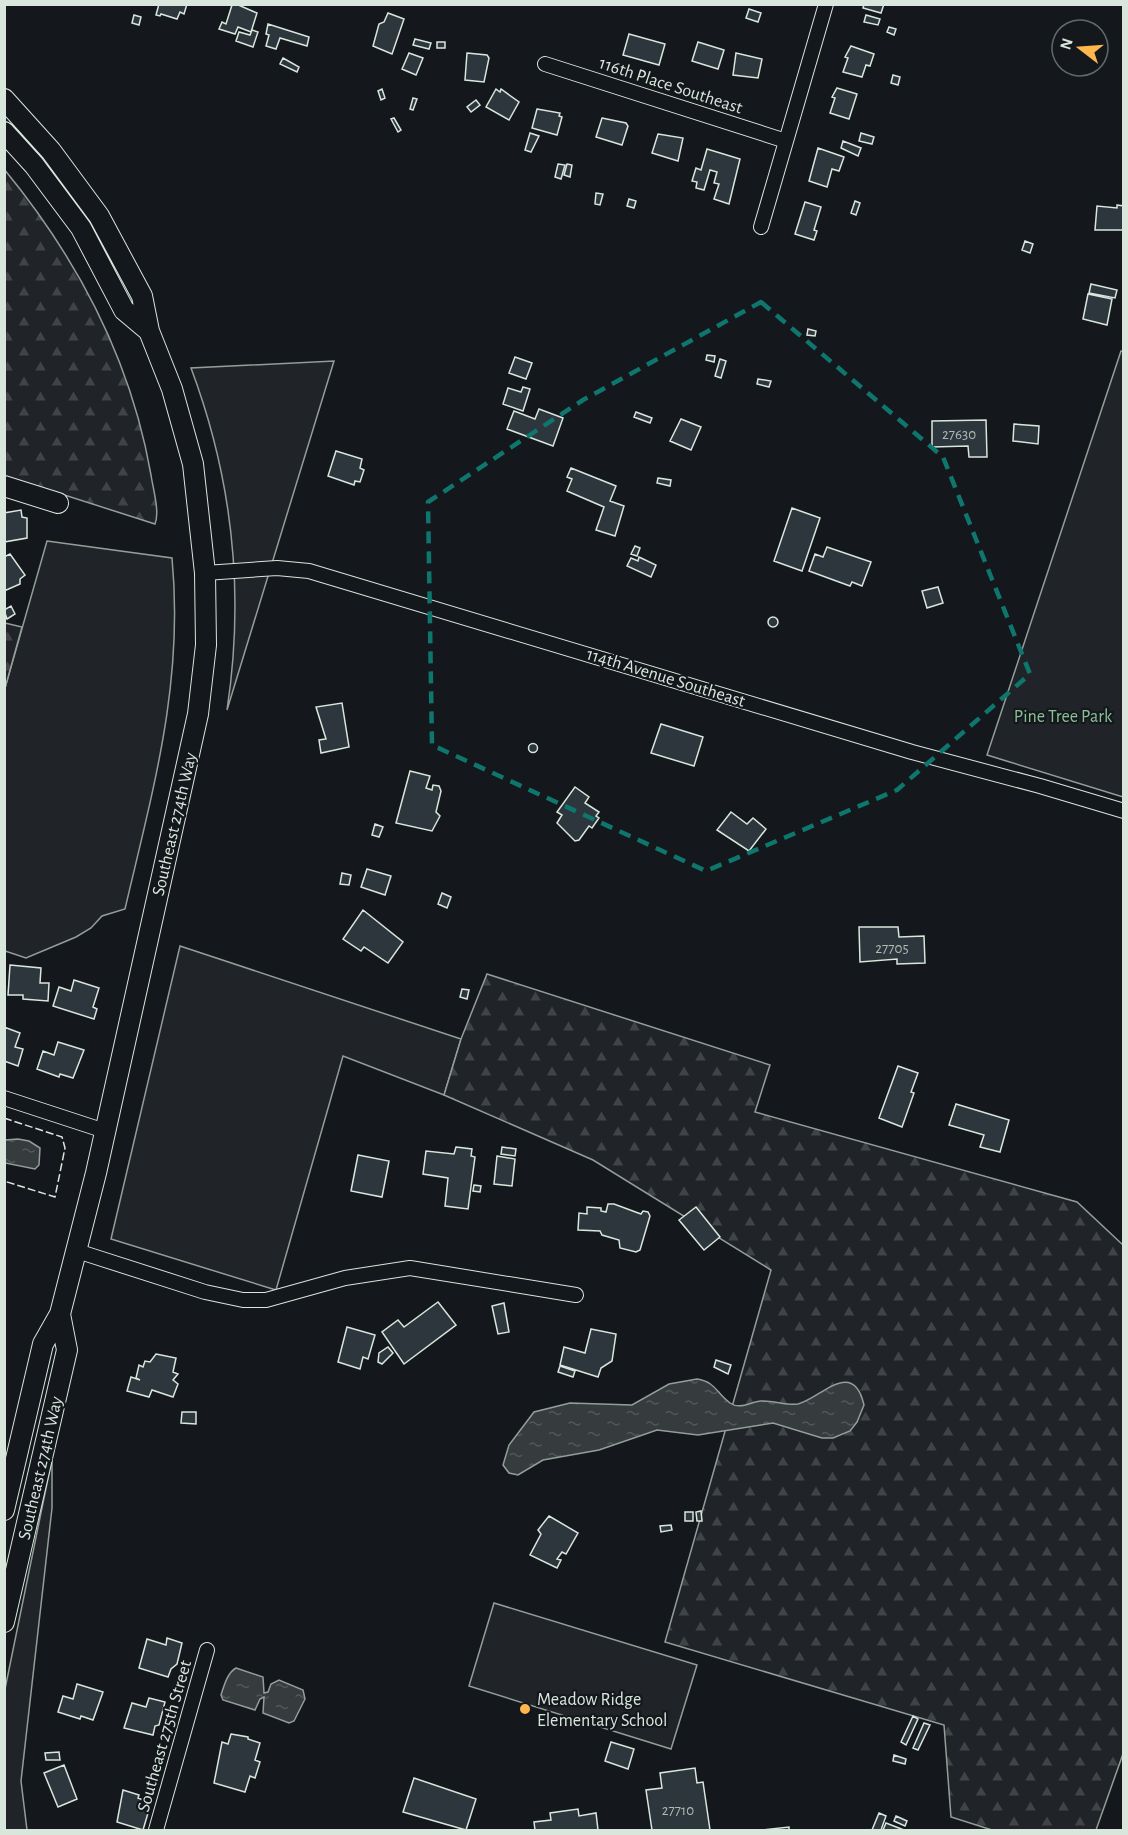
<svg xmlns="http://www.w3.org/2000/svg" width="1128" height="1835" viewBox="0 0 1128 1835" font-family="'Alegreya Sans',sans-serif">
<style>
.green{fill:#202428;stroke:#939e99;stroke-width:1.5}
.forest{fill:url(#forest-firs);stroke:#939e99;stroke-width:1.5}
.water{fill:url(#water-ripples);stroke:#939e99;stroke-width:1.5}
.building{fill:#2c363c;stroke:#d8e6dc;stroke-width:1.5}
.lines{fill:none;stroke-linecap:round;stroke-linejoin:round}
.street-casing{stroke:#d8e6dc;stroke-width:16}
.secondary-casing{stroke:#d8e6dc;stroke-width:22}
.street{stroke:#14181c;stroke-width:14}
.secondary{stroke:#14181c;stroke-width:20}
.fence{stroke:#d8e6dc;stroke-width:1.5;stroke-dasharray:8 3;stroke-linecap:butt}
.marked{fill:none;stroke:#0f766e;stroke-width:4.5;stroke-dasharray:12 8;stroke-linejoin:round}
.poi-dot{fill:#ffb74d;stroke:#14181c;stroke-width:2}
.labels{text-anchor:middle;stroke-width:4.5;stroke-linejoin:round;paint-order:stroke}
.number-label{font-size:15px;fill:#adbab4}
.street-label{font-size:18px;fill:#d8e6dc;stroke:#14181c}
.park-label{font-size:18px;fill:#8ac095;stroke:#14181c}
.poi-label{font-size:18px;fill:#d8e6dc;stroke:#14181c;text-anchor:start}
</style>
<defs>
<pattern id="forest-firs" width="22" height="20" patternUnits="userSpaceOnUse" patternTransform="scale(1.5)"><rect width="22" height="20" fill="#202428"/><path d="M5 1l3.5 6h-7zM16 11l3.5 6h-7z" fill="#404447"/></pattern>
<pattern id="water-ripples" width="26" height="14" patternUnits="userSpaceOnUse" patternTransform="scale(1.5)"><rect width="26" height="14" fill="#363b3e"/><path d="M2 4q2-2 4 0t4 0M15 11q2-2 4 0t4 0" fill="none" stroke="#525759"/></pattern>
</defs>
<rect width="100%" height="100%" fill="#14181c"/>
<path class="green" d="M1121,351L1124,352L1123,797L987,755Z
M334,361L227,710C245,592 233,480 191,368Z
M47,541L172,558C184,683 153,789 125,909L102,916L91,928L76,937L26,958L5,951V688Z
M180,946L461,1039L444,1095L343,1056L276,1290L111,1239Z
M52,1459V1508L21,1781L27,1830H5V1689Z
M494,1603L697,1665L671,1749L469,1686Z"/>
<path class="forest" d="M4,169C78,259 131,360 151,475C153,489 160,512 155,524L5,476Z
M5,623L22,627L5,688L4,623Z
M487,974L770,1065L755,1112L1077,1202L1123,1245L1124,1751L1096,1830H992L951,1817L944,1725L665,1642L771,1270L593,1160L444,1095L461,1039Z"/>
<path class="water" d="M18,1139L29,1141L40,1148L39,1165L35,1169L5,1163V1140Z
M697,1379C716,1382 716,1393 730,1403C740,1410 750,1402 761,1401C773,1400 787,1406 798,1404C820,1399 853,1357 864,1405L857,1422L850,1431L833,1438H822L773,1423L698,1435L657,1430L599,1450L543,1460L518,1475L509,1473L503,1465L509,1445L534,1412L570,1403L632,1405L669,1384Z
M236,1668L263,1677L264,1693L268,1692L271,1684L279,1680L303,1690L305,1699L294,1721L289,1723L263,1713L264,1697L260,1699L255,1710L223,1700L221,1695C224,1686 227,1673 236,1668Z"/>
<path class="building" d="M159,4H187L184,14L180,12L177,19L161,14L160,16L156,15Z
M236,4L257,13L251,32L238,27L235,34L219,29L222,22L226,24L232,5Z
M864,4H884L881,13L863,8Z
M749,9L761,13L758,22L746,18Z
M388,13L404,19L392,54L373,46L379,24L384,22Z
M134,15L141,17L139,25L132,23Z
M866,15L880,19L878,25L864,22Z
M268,24L309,37L307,46L280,38L276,49L266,46L269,35L266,34Z
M889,27L896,29L894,35L887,32Z
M252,30L258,32L253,47L236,41L239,32L250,35Z
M629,34L665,44L659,65L623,55Z
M415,39L431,43L429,49L413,45Z
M437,42H445V48H437Z
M698,42L724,50L718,69L692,61Z
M851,46L874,54L870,66L866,65L862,77L843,72L848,58L845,57Z
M409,53L423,58L416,75L402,69Z
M467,53L487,55L489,58L484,82L465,80Z
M736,53L762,59L758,78L733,75Z
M283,58L299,67L297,72L280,64Z
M893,75L900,77L898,85L891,83Z
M837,88L857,94L849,119L830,113L835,98L832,97Z
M382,89L385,98L381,100L378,91Z
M496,89L500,92L501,89L519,102L509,120L486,107Z
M413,98L417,99L413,110L410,109Z
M476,100L480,105L471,112L467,107Z
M537,109L560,113L559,116L562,117L557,135L532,128Z
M394,118L401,130L398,132L391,119Z
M602,118L626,123L628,126L622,145L596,137Z
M530,133L539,136L531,152L525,150Z
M861,133L874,137L872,144L859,141Z
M658,134L683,138L678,161L652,153Z
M843,141L861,148L858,156L841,148Z
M818,148L844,157L839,171L832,169L827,187L809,181Z
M707,149L740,159L729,204L714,199L719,184L714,183L717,172L710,170L704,190L696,188L697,182L692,181L696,168L701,170Z
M558,164L565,165L561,179L555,177Z
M567,164L572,165L570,177L564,175Z
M596,193L603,194L600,205L595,204Z
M629,199L636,201L634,208L627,206Z
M855,201L860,203L856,215L851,213Z
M805,202L821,207L814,230L817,231L814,240L795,234Z
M1117,205L1124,206V230H1095L1097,206L1117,208Z
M1025,241L1033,244L1030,253L1022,250Z
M1091,284L1117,290L1115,298L1089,293Z
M1088,294L1112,299L1107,325L1083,319Z
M808,329L816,331L815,336L807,335Z
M707,355L715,356L714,362L706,360Z
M515,357L532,363L526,379L509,373Z
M720,359L726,361L721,378L715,376Z
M758,379L771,381L769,387L757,384Z
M523,387L530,389L523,411L503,404L508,388L521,392Z
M539,409L563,418L553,446L507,429L514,411L535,419Z
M636,412L652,418L650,423L634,417Z
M681,419L701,427L691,450L670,441Z
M986,420L987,457H969L968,446L932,447V421Z
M1014,424L1039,426L1038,444L1013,441Z
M336,451L362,459L360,468L364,470L360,482L355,481L354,485L328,476Z
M571,468L616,486L610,501L624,506L615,536L596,530L604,507L567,491L572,479L567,477Z
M658,478L671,480L670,486L657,483Z
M792,508L820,518L802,571L774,561Z
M21,510L22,517L27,518V538L4,542V513Z
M635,546L640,548L637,556L631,554Z
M827,547L871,562L862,586L852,582L850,586L809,571L815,554L823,557Z
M10,554L25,575L20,579V584L4,591V557Z
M639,557L656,565L651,577L627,566L631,558L638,561Z
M938,587L943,603L927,608L922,591Z
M11,606L15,614L7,619L4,610Z
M768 622a5 5 0 1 1 10 0a5 5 0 1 1-10 0Z
M342,703L349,747L321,753L319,740L326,739L316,707Z
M661,724L703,737L694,766L651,753Z
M528.5 748a4.5 4.5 0 1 1 9 0a4.5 4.5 0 1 1-9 0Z
M410,771L430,776L426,788L432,790L433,785L439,786L441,791L436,812L440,816L432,831L396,823Z
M575,787L589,797L585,803L599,812L596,816L599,818L592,828L589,826L579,840L575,841L557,823L562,815L557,812Z
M731,812L747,824L753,818L766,829L749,851L717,830Z
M375,824L383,827L379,837L372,835Z
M367,869L391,876L385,895L361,887Z
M342,873L351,875L349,885L340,884Z
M442,893L451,897L447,908L438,904Z
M363,910L403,942L388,963L364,947L361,951L343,939Z
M859,927H898L899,937L924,936L925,963L897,964V959L860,962Z
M10,965L41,968L40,983H49L48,1001L23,999V995H8Z
M74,980L99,988L93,1007L97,1009L94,1019L53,1006L59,987L71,991Z
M462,989L469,990L467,999L460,997Z
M4,1027L20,1033L15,1047L23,1049L18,1066L4,1061Z
M58,1042L84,1050L73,1078L60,1074L59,1077L37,1069L43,1051L54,1055Z
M898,1066L918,1073L911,1092L914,1093L902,1127L879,1118Z
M956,1104L1009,1120L1000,1152L980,1147L984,1135L949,1125Z
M456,1147L472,1149L471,1156L475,1157L468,1209L445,1206L448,1178L423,1174L426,1151L454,1154Z
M502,1147L516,1149L515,1156L501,1154Z
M358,1155L389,1161L382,1197L351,1191Z
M497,1156L515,1159L512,1186L494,1184Z
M474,1185L481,1186L480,1192L473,1191Z
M608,1204H614L641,1214L643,1211L648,1212L650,1216L640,1250L636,1252L620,1248L619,1240L602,1235L600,1231L578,1230L579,1213L587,1214V1207L601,1208V1211L606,1212Z
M696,1207L720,1237L704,1250L679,1220Z
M438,1302L456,1325L404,1364L382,1332L398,1320L404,1327Z
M504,1303L509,1332L498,1334L492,1306Z
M347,1327L375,1335L368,1359L363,1357L360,1369L338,1362Z
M591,1329L616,1334L612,1361L601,1368L598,1377L560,1365L564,1347L585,1353Z
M388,1347L393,1353L382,1364L378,1362L379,1353Z
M156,1354L176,1358L173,1372L178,1374L173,1380L178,1384L173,1397L152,1390L149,1397L127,1391L131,1377L140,1380L136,1378L139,1365L143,1367L145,1361L150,1362Z
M716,1360L731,1365L728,1374L714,1367Z
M560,1366L575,1371L573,1377L558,1372Z
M182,1412H196V1424L181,1423Z
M701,1511L702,1521H697L696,1512Z
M685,1512H693V1521H685Z
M549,1516L578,1533L566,1554L562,1552L557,1559L561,1560L557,1568L530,1555L541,1534L538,1530Z
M671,1525L672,1530L661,1532L660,1526Z
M167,1638L182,1643L177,1664L171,1669L168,1677L139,1668L147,1639L166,1645Z
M77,1684L103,1692L93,1720L81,1716L80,1719L58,1712L63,1696L73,1699Z
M149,1698L165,1702L159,1725L155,1726L153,1735L124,1728L132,1703L146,1707Z
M913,1716L918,1719L906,1745L901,1742Z
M924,1723L930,1725L918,1750L913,1748Z
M231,1734L248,1737V1739L260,1743L255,1760L260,1762L255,1778L250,1776L245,1792L214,1783L222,1742L228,1744Z
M611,1742L634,1749L628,1769L605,1761Z
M59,1752L60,1760H46L45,1753Z
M894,1755L906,1759L905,1764L893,1761Z
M64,1765L77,1799L58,1807L44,1773Z
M695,1768L697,1783L703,1782L710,1830H652L646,1790L662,1788L660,1773Z
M414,1778L476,1799L466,1830L403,1812Z
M123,1790L139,1795L138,1798L151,1803L143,1830L117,1822Z
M578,1809L579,1816L596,1813L598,1830H535L534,1822L551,1820L550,1813Z
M879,1813L886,1816L881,1830H872Z
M896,1816L907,1821L905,1826L894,1821Z
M886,1823L904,1830H883Z
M789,1827V1830H762Z"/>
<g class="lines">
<g class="street-casing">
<path id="street" d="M545,64L786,141
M761,227L826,4
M205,573L277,568L309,571L912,752L1040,786L1124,811
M4,1098L105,1131
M77,1251L205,1292L243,1300H266L345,1278L410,1268L576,1295
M156,1830L207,1650"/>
</g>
<g class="secondary-casing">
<path id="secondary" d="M4,99L51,151L99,216L142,296L149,331L172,389L193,464L205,573L206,645L198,714L96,1173L60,1314L43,1344L4,1510
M4,132L34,165L81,228L124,310L149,331
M4,486L58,503
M4,1622L67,1350L60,1314"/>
</g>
<use href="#street" class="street"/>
<use href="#secondary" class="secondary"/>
<path class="fence" d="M4,1118L62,1137L65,1148L55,1197L4,1181"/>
</g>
<path class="marked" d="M761,302L943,457L1030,674L897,790L706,871L432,745L428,502L583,400Z"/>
<circle class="poi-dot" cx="525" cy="1709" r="6"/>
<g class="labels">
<g class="number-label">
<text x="959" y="439">27630</text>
<text x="892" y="953">27705</text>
<text x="678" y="1815">27710</text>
</g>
<g class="street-label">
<text transform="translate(671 85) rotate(18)" y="6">116th Place Southeast</text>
<text transform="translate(666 677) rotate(17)" y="6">114th Avenue Southeast</text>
<text transform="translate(174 824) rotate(-77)" y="6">Southeast 274th Way</text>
<text transform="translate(40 1468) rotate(-77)" y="6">Southeast 274th Way</text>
<text transform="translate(164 1736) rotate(-74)" y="6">Southeast 275th Street</text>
</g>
<g class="park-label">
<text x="1063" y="722">Pine Tree Park</text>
</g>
<g class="poi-label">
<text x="537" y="1705">Meadow Ridge<tspan x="537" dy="21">Elementary School</tspan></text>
</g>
</g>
<rect width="1128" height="1835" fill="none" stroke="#d8e6dc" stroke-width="12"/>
<g transform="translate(1080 48) rotate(287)"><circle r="28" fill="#14181c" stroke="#626a69" stroke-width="1.5"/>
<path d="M0-4.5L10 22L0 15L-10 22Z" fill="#ffb74d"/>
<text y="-9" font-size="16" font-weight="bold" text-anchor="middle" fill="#d8e6dc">N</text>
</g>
</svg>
